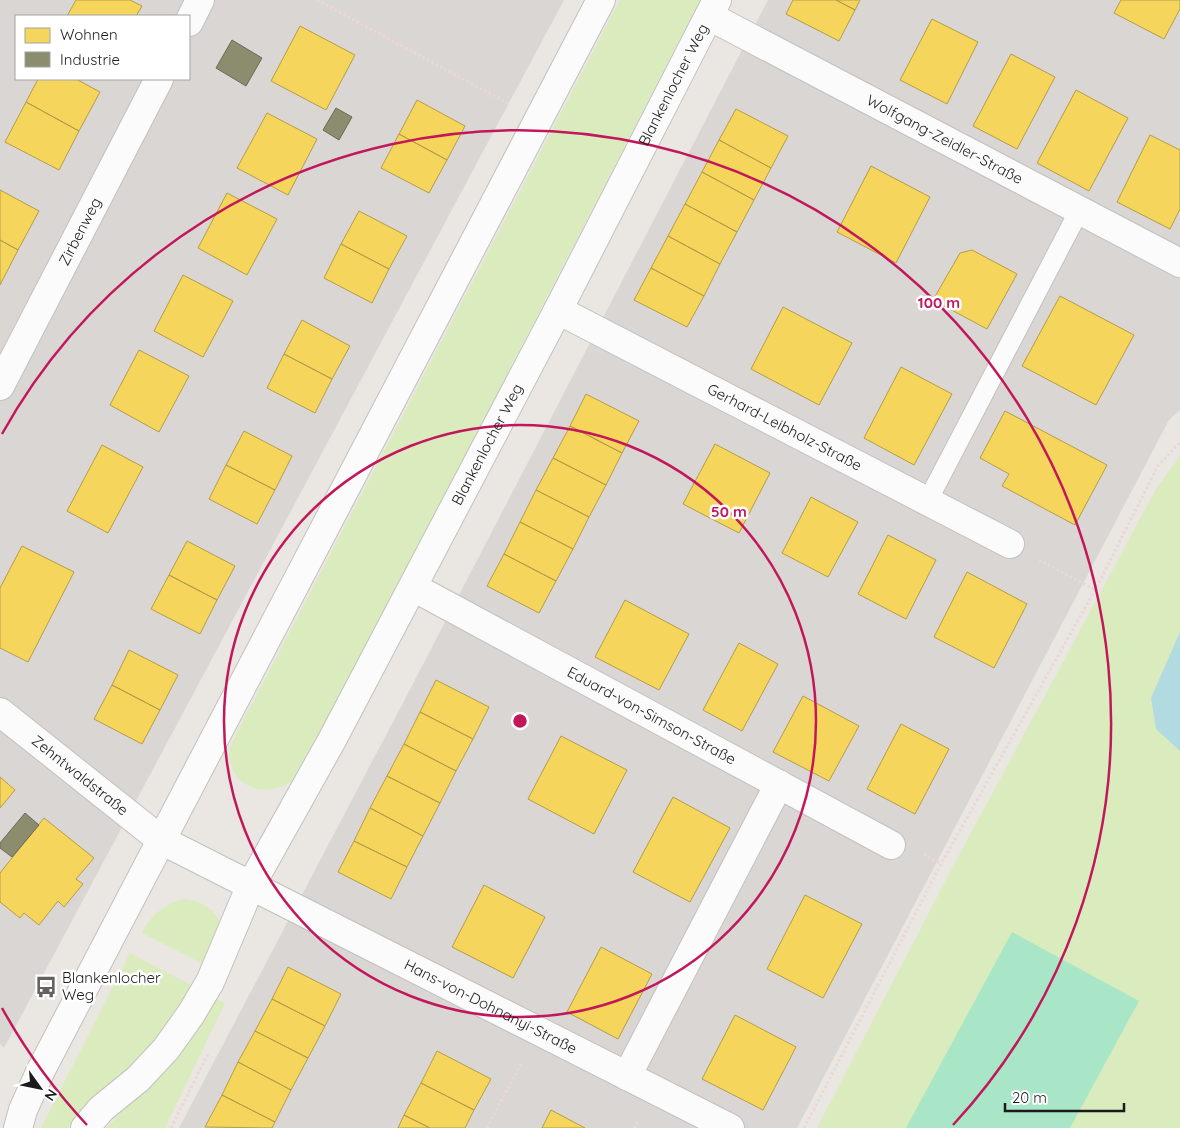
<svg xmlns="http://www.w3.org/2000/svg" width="1180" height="1128" viewBox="0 0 1180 1128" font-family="Quicksand,sans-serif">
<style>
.residential{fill:#d9d6d4;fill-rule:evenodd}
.grass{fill:#daebbd}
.pitch{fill:#a9e6c7}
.water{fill:#b2dbe1}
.homes{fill:#f6d55c;stroke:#b49d48}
.industry{fill:#8c8c6e;stroke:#6a6a55}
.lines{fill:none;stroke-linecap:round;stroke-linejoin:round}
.lane-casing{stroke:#c2c1bf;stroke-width:21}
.street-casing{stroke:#c2c1bf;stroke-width:30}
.path{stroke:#ead7d6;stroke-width:3;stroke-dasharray:2.5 2.5;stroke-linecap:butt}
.lane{stroke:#fcfbfb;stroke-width:19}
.street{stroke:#fcfbfb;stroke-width:28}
.ring{fill:none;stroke:#c2185b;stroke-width:2.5}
.labels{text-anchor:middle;stroke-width:5;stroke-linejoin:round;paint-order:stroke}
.street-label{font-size:15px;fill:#1b1b1b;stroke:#fff}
.poi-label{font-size:15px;fill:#1b1b1b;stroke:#fff;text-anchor:start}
.centre{fill:#c2185b;stroke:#fff;stroke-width:2.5}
.ring-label{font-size:15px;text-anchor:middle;font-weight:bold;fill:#c2185b;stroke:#fff;stroke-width:5;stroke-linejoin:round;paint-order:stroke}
</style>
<rect width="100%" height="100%" fill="#eae7e2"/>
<path class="residential" d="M0,0H564L4,1048L0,1044ZM16,16H189V79H16Z
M768,0H1180V410L1169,420L797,1128H179L404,701Z"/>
<path class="grass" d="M620,0H700L302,772C276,803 226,792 229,748Z
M1180,456V1128H817L951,870L1156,489Z
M184,899C198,900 221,910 219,927C217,940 209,953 205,965L142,933C150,915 166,903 184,899Z
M130,953L193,986C177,1012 161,1037 141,1059C118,1083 88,1100 68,1128H41Z
M215,998L225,1003L165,1128H106L154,1081Z"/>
<path class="pitch" d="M1012,932L1139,1001L1070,1128H906Z"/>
<path class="water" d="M1180,632V751L1156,729L1151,698Z"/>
<path class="homes" d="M76,0H130L142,6L136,16H67Z
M793,0H836L855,10L839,41L786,14Z
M836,0H860L855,10Z
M1121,0H1180V9L1164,39L1114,13Z
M932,19L978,42L947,104L900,80Z
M300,26L355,55L326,110L271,81Z
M1011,54L1055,77L1017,149L973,126Z
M38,79H76L100,92L79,131L26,102Z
M1076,90L1128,118L1089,191L1037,163Z
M417,100L465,126L447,160L399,134Z
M26,102L79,131L59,170L5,142Z
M736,109L788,136L771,168L719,140Z
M267,113L317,139L288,195L237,168Z
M399,134L447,160L429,193L381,168Z
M1150,135L1180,150V209L1170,229L1117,202Z
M719,140L771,168L754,200L702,172Z
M871,166L930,197L896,263L837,232Z
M702,172L754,200L737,232L685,204Z
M0,190L39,211L18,250L0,240Z
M227,193L277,219L247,275L198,248Z
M685,204L737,232L720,264L668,236Z
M359,211L407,236L389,269L341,244Z
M668,236L720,264L704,296L651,268Z
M0,240L18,250L0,285Z
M341,244L389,269L372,303L324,278Z
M972,250L1017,274L987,329L933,300L960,253Z
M651,268L704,296L687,327L634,300Z
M183,275L233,301L203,357L154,331Z
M1060,296L1134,335L1096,405L1022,366Z
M783,307L852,343L819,405L751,369Z
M302,320L350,346L332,379L284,354Z
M139,350L189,376L159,432L110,405Z
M284,354L332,379L315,413L267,388Z
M901,367L952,394L914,465L864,438Z
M586,394L639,421L622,453L570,426Z
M1005,411L1107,465L1075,525L1002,486L1009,474L980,458Z
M570,426L622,453L606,485L553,458Z
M244,431L292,456L275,490L226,465Z
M715,444L770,473L739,533L683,504Z
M102,445L143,467L108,533L67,511Z
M553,458L606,485L589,517L536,490Z
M226,465L275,490L257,524L209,499Z
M536,490L589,517L573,549L520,522Z
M811,497L858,522L828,577L782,553Z
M520,522L573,549L556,581L504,554Z
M888,535L936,560L906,619L858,594Z
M187,541L235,566L217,600L169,575Z
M22,546L74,572L28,662L0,648V588Z
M504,554L556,581L539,613L487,586Z
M967,572L1027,604L994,668L934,637Z
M169,575L217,600L200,634L151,609Z
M625,600L689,634L659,690L595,657Z
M739,643L778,664L742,731L703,710Z
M129,650L178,675L160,710L112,685Z
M436,680L489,707L473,739L420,712Z
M112,685L160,710L142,744L94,719Z
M803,696L859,726L829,781L773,752Z
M420,712L473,739L456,771L404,744Z
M901,724L949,749L915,814L867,789Z
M561,736L627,770L594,834L528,799Z
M404,744L456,771L440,803L387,776Z
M387,776L440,803L423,836L370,808Z
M0,777L15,790L0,808Z
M673,797L730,828L690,902L633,872Z
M370,808L423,836L407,867L354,841Z
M44,818L94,858L76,879L83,884L64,907L58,901L39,925L24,913L20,918L0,902V873Z
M354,841L407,867L391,899L338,872Z
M484,885L545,917L513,978L452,947Z
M805,895L862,924L823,998L767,969Z
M601,947L652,974L618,1039L567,1012Z
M288,967L341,994L325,1026L272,999Z
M272,999L325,1026L308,1058L255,1031Z
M735,1015L796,1047L763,1110L702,1079Z
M255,1031L308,1058L291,1090L238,1062Z
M437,1051L491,1079L474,1110L421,1083Z
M238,1062L291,1090L275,1122L222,1095Z
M421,1083L474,1110L465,1128H430L404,1115Z
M222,1095L275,1122L272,1128L205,1127Z
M551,1110L585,1128H542Z
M404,1115L430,1128H398Z"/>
<path class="industry" d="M232,40L262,58L246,86L216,68Z
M336,108L352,117L339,140L323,130Z
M25,813L39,825L12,857L0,848V843Z"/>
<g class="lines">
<g class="lane-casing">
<path id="lane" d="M927,502L1079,211"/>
</g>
<g class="street-casing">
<g id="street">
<path id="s1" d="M709,16L1180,263"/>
<path d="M189,22L200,0"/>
<path id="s2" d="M558,310L1010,544"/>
<path id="s3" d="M0,386L159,79"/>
<path id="s4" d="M413,587L891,845"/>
<path id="s5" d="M0,712L161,840L730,1128"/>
<path d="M627,1076L779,784"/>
<path d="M18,1128L23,1110L41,1070L601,0"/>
<path id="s6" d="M85,1128L101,1109L138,1079L166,1049L191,1014L210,982L251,885L332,740L558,310L717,0"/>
</g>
</g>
<path class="path" d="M317,0L509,104
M1039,560L1095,590
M924,854L941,864
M171,1128L209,1052
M487,1128L522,1062
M634,1128L638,1121
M804,1128L941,864L1095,590L1158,466L1180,442"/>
<use href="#lane" class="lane"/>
<use href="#street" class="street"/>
</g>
<g class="ring">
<circle cx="520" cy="721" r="296"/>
<path d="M87 1125A592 592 0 0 1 2 1008M2 434A592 592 0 1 1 953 1125"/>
</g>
<defs>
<g id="bus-bare" transform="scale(1.725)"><path d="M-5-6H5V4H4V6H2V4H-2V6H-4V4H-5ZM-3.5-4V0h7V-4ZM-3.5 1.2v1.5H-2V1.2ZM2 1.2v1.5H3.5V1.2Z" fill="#636261" stroke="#fff" stroke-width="2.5" paint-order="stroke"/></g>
</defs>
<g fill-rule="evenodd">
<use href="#bus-bare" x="46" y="987"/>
</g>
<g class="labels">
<g class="street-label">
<text dy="5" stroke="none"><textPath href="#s6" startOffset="1204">Blankenlocher Weg</textPath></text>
<text dy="5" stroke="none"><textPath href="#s1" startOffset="266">Wolfgang-Zeidler-Straße</textPath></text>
<text dy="5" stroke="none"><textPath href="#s3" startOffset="174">Zirbenweg</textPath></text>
<text dy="5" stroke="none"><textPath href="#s2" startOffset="255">Gerhard-Leibholz-Straße</textPath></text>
<text dy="5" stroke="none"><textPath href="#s6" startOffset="799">Blankenlocher Weg</textPath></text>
<text dy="5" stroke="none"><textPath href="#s4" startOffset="271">Eduard-von-Simson-Straße</textPath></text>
<text dy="5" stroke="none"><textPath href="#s5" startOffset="102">Zehntwaldstraße</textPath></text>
<text dy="5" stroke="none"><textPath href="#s5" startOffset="575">Hans-von-Dohnanyi-Straße</textPath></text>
</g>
<g class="poi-label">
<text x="62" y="983">Blankenlocher<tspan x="62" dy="17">Weg</tspan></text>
</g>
</g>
<circle cx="520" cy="721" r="8" class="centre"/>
<g class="ring-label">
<text x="939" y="308">100 m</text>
<text x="729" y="517">50 m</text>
</g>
<rect x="15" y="15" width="175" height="65" fill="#ffffff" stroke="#a4a4a4"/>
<rect x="25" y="28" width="25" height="15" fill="#f6d55c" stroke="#a4a4a4"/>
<text x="60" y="40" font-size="15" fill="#1b1b1b">Wohnen</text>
<rect x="25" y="52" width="25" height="15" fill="#8c8c6e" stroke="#a4a4a4"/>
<text x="60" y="65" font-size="15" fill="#1b1b1b">Industrie</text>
<g transform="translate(40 1088) rotate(123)" stroke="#ffffff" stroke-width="4" paint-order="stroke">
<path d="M0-4L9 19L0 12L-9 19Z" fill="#1b1b1b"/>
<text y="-8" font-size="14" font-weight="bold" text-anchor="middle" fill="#1b1b1b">N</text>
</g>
<path d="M1005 1103v8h119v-8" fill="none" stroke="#1b1b1b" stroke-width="2.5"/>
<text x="1012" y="1103" font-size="15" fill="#1b1b1b" stroke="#ffffff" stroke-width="4" paint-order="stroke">20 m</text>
</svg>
